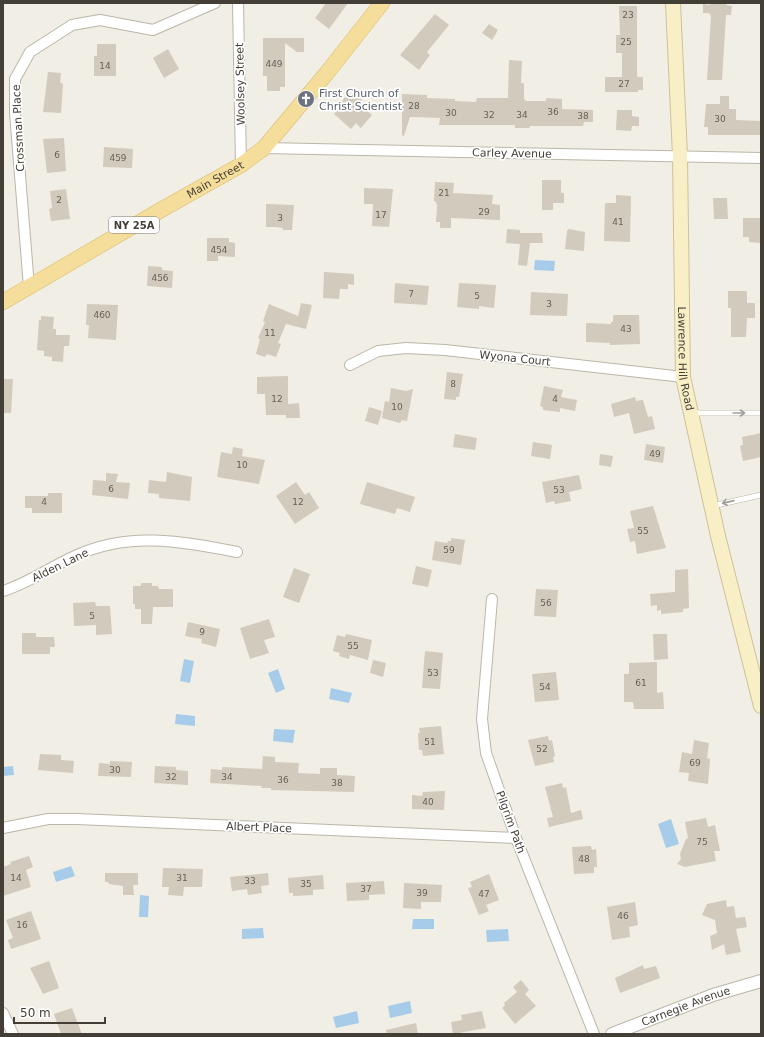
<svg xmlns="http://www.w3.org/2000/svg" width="764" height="1037" viewBox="0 0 764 1037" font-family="'DejaVu Sans',sans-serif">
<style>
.water{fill:#a6cce9}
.building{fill:#d2cabc}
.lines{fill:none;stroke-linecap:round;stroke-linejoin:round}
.service-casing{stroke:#bcb6a9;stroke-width:6}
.minor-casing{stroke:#bcb6a9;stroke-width:12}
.tertiary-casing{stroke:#bcb6a9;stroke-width:14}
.secondary-casing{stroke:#cdc298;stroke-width:16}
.primary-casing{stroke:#d9bc6c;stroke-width:16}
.service{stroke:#fff;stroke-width:5}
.minor{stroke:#fff;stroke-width:10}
.tertiary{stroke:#fff;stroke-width:12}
.secondary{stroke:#f9efc7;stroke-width:14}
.primary{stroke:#f5de9b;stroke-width:15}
.oneway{stroke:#a19e9a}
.labels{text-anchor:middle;stroke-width:3.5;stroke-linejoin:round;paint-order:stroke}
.number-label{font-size:9px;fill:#676158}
.shield{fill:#fff;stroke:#7b7872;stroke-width:1}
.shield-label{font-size:10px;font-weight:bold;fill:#433e36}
.street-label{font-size:11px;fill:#433e36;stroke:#fff}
.worship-label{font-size:11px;fill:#5b616d;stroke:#fff;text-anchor:start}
</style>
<rect width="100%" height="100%" fill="#f1eee6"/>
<path class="water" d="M535,260L555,261L554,271L534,270Z
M184,659L194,661L190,683L180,681Z
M278,669L285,689L276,693L268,673Z
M331,688L352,693L349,703L329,699Z
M176,714L195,716V726L175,724Z
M274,729L295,730L293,743L273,741Z
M13,766L14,775L3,776V767Z
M671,819L679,844L666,848L658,824Z
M71,866L75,876L56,882L53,872Z
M140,895L149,896L148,917H139Z
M413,919H434V929H412Z
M263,928L264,938L242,939V929Z
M508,929L509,941L487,942L486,930Z
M410,1001L412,1013L390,1018L388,1006Z
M357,1011L359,1023L336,1028L333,1017Z"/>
<path class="building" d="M326,3H348L329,29L315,18Z
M710,3H727L726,5L732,6L731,15H726L722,80H707L711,16L709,13H703V4L710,5Z
M619,6H637V77H643V90H638V92H605V77H622V53H616V35H620Z
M435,14L449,25L427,52L430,55L419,70L400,55Z
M489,24L498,30L492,40L482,33Z
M263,38H304V52H297L285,43V87H280V91H267V76H263Z
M97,44H116V76H94V56H97Z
M168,49L179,69L164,78L153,58Z
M509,60L522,61L521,83H524V99L526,101H546V98L562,99V109L593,110V122H584L583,126H530L529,128H515V125H439L440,118L410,117L404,136L402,135V94L427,95V98L455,99V101L476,102L477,98H508Z
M48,72L61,73L60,82L63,84L61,113L43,112Z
M351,95H356L362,100L359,104L372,115L361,128L356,123L351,129L334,114L341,106L344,98Z
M720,96H729V109H736V120L761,121V135H708V127H704L706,104H720Z
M617,110H632V116L639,117V126H632L631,131L616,130Z
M64,138L66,171L47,173L43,139Z
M104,147L133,149L132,168L103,167Z
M542,180H561V193H564V203H553V210H542Z
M435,182L454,183L453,193L493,195L492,204L500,205V220L451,218V228H440V222H436L437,206L436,202L434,201Z
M364,188L393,189L389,227L372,226L373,204H364Z
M66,189L70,219L51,221L49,209L52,208L50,191Z
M616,195L631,196L630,242L604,241L605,203H616Z
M713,198H727L728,219H714Z
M266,204L294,205L292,230H283V228L276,227H266Z
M743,218H761V243L749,242V237H743Z
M507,229L520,230V233H542L543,243H530L527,266L518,265L520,244L506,243Z
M569,229L585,232L584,251L565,249L567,231Z
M207,238H229V242L235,243V257L218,256V261H207Z
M148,266L162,267V270L173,271L172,288L147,286Z
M324,272L354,274V285L348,284V289H340L339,299L323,298Z
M395,283L429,286L427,305L394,303Z
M459,283L496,285L494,308L479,306V309L457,307Z
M728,291H747V303H755V318H747L746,337H731V308H728Z
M531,292L568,294L567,316L530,315Z
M301,303L312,305L306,329L286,324L278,343L281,344L276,357L267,354L265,357L256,354L260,339L258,338L265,322L263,321L269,304L298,316Z
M87,304L118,305L116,340L88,338L89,325H86Z
M613,315H639L640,344L610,345V343L586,342V323L611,324V322H613Z
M41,316L54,317L53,329H56V335H70L69,346H64L63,362L52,361V357L44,356V351L37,350L39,320H41Z
M447,372L463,374L459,397H456V400L444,399Z
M288,376V404L299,403L300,418H286V415H266L265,394H257V377Z
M3,379H13L11,413H3Z
M544,386L563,390L561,397L577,400L575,411L560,408V412L543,410V407L540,406Z
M391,388L406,391L413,389L407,421L402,420L400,423L382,418L385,401L389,402Z
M635,397L636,401L643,400L648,417L652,416L655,429L634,434L629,413L614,417L611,404Z
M369,407L382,411L378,425L365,421Z
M761,433V457L743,461L740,446L743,445L742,437Z
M455,434L477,438L475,450L453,447Z
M533,442L552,445L550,459L531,456Z
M646,444L665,447L663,463L644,460Z
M233,447L243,449L242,456L265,460L259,484L217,477L221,452L232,454Z
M600,454L613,456L611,467L599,465Z
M167,472L192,477L190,501L159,498V494L148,493L149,480L166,482Z
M106,473L118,474L116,482L130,483L128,499L92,495L93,480L106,481Z
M579,475L582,489L569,492L571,501L555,504L554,501L546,503L542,482Z
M296,482L305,495L309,492L319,508L295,524L276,496Z
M367,482L415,497L410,512L397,508L395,514L360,504Z
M48,493H62V513H32V508H25V496H48Z
M653,506L666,548L637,554L635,541L630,542L627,529L634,528L630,511Z
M451,538L465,540L461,565L432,560L435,541L447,543L448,541H451Z
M416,566L432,570L428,587L412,584Z
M294,568L310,574L299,603L283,597Z
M688,569L689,608L683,609V612L661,614V610L657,611V605L651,606L650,594L675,592V570Z
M141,583H152V586H158L159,589H173V607H153L152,624H141V609H135V604H133V586H141Z
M536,589L558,590L556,617L534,616Z
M95,602L96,606H110L112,634L96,635V625L74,626L73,603Z
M269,619L275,637L264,640L269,653L250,659L240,628Z
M188,622L220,629L216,647L201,643L202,639L185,636Z
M22,633H36V637H54L55,647H50V654H22Z
M346,634L372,640L368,660L350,655L349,659L339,656L340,653L333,651L337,635L345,637Z
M653,634H667L668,659L654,660Z
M425,651L443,653L440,689L422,688Z
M373,660L386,663L383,677L370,673Z
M657,662V693L663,692L664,709H634L633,702H624V674H629V663Z
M556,672L559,700L535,702L532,674Z
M441,726L444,754L423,756L422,750H419L418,733H420L419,728Z
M548,736L549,741L552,740L555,756L553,757L554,762L535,766L528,740Z
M694,740L709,743L707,758L710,759L708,784L688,781L689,773L679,772L682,752L692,754Z
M40,754L61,755V760L74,761L73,773L38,770Z
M263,756L275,757V762L299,763L298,773L320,774V768H337V775L355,776L354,792L271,790V788H261L262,786L210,783L211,769L222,770V767L262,769Z
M110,761L132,762L131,777L98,776L99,763L110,764Z
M155,766L176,767V770L188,771V785L154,783Z
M562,783L563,788L566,787L571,813L581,810L583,819L549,827L547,818L553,817L545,787Z
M445,791L444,810L412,809V795L422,796L423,792Z
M706,818L708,827L715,825L720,851H714L716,861L685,867L677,864L681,859L680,854L686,839L688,838L685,822Z
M591,846L592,850L596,849L597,867H594V873L574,874L572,847Z
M29,856L33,867L26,870L31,887L3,896V867L11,864L10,862Z
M163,868L203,869L202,887H184L183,896L168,895L169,887H162Z
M105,873H138V885H133L134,895H123V886L109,884L108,882H105Z
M268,873L269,885L261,886L262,893L248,895L247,889L232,891L230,877Z
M489,874L499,900L486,905L489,911L479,915L468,888L472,887L470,882Z
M323,875L324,889L313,890V895L293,896V893H289L288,878Z
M384,881L385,894L369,895V900L347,901L346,883Z
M404,883L442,885L441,902H421V909L403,908Z
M726,900L727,907L734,906L736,918L745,917L747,927L736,929L741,952L726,955L724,944L712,950L710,936L717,933L715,920L702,915L707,904Z
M635,902L638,925L629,927L630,937L612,940L607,907Z
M31,911L41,939L11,949L8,940L13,938L6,920Z
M49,961L59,988L43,994L30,968Z
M643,965L644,969L656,966L660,978L620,993L615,978Z
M521,980L529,990L525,994L536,1006L515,1024L502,1008L505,1005L504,1003L517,992L513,987Z
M72,1008L82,1034H61L54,1014Z
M482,1011L486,1028L453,1034L451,1022L462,1020L461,1015Z
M416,1023L418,1034H387L386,1030Z"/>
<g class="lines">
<g class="service-casing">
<path id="service" d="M692,413H761
M712,506L761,495"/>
</g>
<g class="minor-casing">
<path id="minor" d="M238,3L241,165
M264,148L761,158
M29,287L15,113V79L30,52L72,25L100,20L153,30L215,3
M350,365L378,351L406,348L445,350L683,377
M3,591C29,583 50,567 75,556C128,531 181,541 237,552
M492,599L482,719L486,753L516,838L594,1034
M3,828L48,819H77L516,838
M3,1013L13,1034"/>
</g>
<g class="tertiary-casing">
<g id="tertiary">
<path id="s1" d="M612,1034L713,995L761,981"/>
</g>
</g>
<g class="secondary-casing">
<g id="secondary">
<path id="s2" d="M673,3L680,156L683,377L718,536L761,706"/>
</g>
</g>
<g class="primary-casing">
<g id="primary">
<path id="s3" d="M3,302L166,207L241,165L264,148L326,74L382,3"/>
</g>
</g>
<use href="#service" class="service"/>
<use href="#minor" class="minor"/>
<use href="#tertiary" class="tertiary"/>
<use href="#secondary" class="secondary"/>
<use href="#primary" class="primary"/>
</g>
<defs><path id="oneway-shaft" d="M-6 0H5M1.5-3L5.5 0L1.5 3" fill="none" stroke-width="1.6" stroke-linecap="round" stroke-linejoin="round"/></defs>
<g class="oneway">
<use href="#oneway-shaft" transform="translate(739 413)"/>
<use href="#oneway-shaft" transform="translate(728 502) rotate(167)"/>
</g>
<defs>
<g id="church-disc" transform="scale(0.9)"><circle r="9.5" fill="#6b7280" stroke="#fff"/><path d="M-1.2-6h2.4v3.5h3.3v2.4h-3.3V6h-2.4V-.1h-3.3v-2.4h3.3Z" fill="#fff"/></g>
</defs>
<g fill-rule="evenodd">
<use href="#church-disc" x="306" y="99"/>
</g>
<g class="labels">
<g class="number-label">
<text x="628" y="18">23</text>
<text x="626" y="45">25</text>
<text x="274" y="67">449</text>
<text x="105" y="69">14</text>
<text x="624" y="87">27</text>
<text x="414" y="109">28</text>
<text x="553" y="115">36</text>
<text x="451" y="116">30</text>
<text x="489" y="118">32</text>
<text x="522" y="118">34</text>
<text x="583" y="119">38</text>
<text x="720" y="122">30</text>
<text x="57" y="158">6</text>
<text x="118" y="161">459</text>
<text x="444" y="196">21</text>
<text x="59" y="203">2</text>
<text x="484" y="215">29</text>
<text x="381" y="218">17</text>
<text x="280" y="221">3</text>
<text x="618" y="225">41</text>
<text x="219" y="253">454</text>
<text x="160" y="281">456</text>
<text x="411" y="297">7</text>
<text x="477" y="299">5</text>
<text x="549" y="307">3</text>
<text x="102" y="318">460</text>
<text x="626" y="332">43</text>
<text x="270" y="336">11</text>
<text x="453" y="387">8</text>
<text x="277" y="402">12</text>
<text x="555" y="402">4</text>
<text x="397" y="410">10</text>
<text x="655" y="457">49</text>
<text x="242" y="468">10</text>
<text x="111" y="492">6</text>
<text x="559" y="493">53</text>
<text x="44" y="505">4</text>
<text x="298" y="505">12</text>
<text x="643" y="534">55</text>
<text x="449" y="553">59</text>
<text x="546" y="606">56</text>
<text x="92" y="619">5</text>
<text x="202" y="635">9</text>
<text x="353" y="649">55</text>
<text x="433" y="676">53</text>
<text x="641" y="686">61</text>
<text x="545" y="690">54</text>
<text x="430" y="745">51</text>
<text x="542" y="752">52</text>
<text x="695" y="766">69</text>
<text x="115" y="773">30</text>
<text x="171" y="780">32</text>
<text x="227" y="780">34</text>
<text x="283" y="783">36</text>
<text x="337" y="786">38</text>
<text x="428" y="805">40</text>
<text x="702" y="845">75</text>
<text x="584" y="862">48</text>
<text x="16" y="881">14</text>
<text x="182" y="881">31</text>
<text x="250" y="884">33</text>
<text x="306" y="887">35</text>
<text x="366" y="892">37</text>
<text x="422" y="896">39</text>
<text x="484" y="897">47</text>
<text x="623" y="919">46</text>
<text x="22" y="928">16</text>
</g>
<rect class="shield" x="109" y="217" width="50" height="16" rx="3"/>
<g class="shield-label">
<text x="134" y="229">NY 25A</text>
</g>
<g class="street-label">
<text transform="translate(240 84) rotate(-91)" y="4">Woolsey Street</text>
<text transform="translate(18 128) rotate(-93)" y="4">Crossman Place</text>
<text transform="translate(512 153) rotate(1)" y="4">Carley Avenue</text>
<text dy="4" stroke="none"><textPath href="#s3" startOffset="245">Main Street</textPath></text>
<text transform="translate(515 358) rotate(6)" y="4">Wyona Court</text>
<text dy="4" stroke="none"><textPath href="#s2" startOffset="356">Lawrence Hill Road</textPath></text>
<text transform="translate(60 565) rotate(-26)" y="4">Alden Lane</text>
<text transform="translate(511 822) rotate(70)" y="4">Pilgrim Path</text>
<text transform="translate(259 827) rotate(2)" y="4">Albert Place</text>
<text dy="4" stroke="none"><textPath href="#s1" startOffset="79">Carnegie Avenue</textPath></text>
</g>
<g class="worship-label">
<text x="319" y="97">First Church of<tspan x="319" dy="13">Christ Scientist</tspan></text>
</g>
</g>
<rect width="764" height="1037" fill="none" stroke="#433e36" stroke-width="8"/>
<path d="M14 1017v6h91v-6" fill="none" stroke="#433e36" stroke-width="2"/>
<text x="20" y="1017" font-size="12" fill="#433e36" stroke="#ffffff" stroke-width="3" paint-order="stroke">50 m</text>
</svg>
